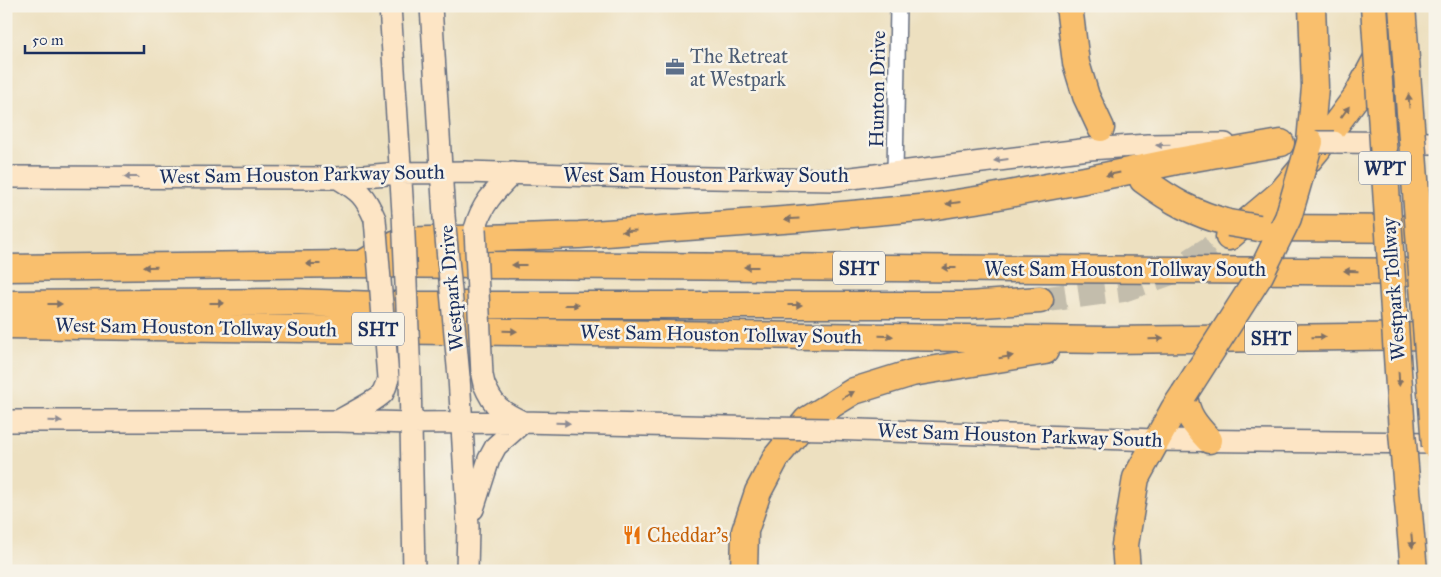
<svg xmlns="http://www.w3.org/2000/svg" width="1441" height="577" viewBox="0 0 1441 577" font-family="'IM FELL Great Primer',serif">
<style>
.lines{fill:none;stroke-linecap:round;stroke-linejoin:round}
.highway-tunnel{stroke:#c3bdac;stroke-width:26;stroke-dasharray:26 13;stroke-linecap:butt}
.street-casing{stroke:#646d80;stroke-width:18}
.secondary-casing{stroke:#646d80;stroke-width:24}
.highway-casing{stroke:#646d80;stroke-width:29}
.street{stroke:#fff;stroke-width:15}
.secondary{stroke:#fde5c5;stroke-width:21}
.highway{stroke:#f9bf6d;stroke-width:26}
.secondary-bridge-casing{stroke:#646d80;stroke-width:24;stroke-linecap:butt}
.highway-bridge-casing{stroke:#646d80;stroke-width:29;stroke-linecap:butt}
.secondary-bridge{stroke:#fde5c5;stroke-width:21}
.highway-bridge{stroke:#f9bf6d;stroke-width:26}
.oneway{fill:#7f7065}
.oneway2{fill:#8c8a92}
.labels{text-anchor:middle;stroke-width:5;stroke-linejoin:round;paint-order:stroke}
.shield{fill:#f7f3e8;stroke:#5d6a87;stroke-width:1}
.shield-label{font-size:19px;font-weight:bold;fill:#1b2f5e}
.service-label{font-size:20px;fill:#4e5e75;stroke:#f7f3e8;text-anchor:start}
.street-label{font-size:20px;fill:#1b2f5e;stroke:#f7f3e8}
.food-label{font-size:20px;fill:#c56008;stroke:#f7f3e8;text-anchor:start}
</style>
<rect width="100%" height="100%" fill="#f7f3e8"/>
<filter id="ink" filterUnits="userSpaceOnUse"><feTurbulence type="fractalNoise" baseFrequency=".02" numOctaves="2"/><feDisplacementMap in="SourceGraphic" scale="10" xChannelSelector="R" yChannelSelector="G"/><feConvolveMatrix kernelMatrix="1 2 1 2 8 2 1 2 1" color-interpolation-filters="sRGB"/></filter>
<filter id="wash" filterUnits="userSpaceOnUse"><feTurbulence type="fractalNoise" baseFrequency=".0096" numOctaves="4" result="noise"/><feDisplacementMap in="SourceGraphic" scale="20" xChannelSelector="R" yChannelSelector="G"/><feGaussianBlur stdDeviation="1.12" result="paint"/><feColorMatrix in="noise" values="0 0 0 0 0 0 0 0 0 0 0 0 0 0 0 0 0 1.4 0 .05"/><feComposite in="paint" operator="in"/></filter>
<g filter="url(#wash)">
<rect width="100%" height="100%" fill="#ede0c0"/>
</g>
<g filter="url(#ink)">
<g class="lines">
<path class="highway-tunnel" d="M1040,300L1123,289L1177,270L1229,237"/>
<g class="street-casing">
<path id="street" d="M895,172L898,6"/>
</g>
<g class="secondary-casing">
<path id="secondary" d="M390,6L403,213
M431,6L444,216
M1334,142L1435,143
M6,177L338,178L400,173L466,172L598,176L835,180L1089,149L1148,145L1225,144
M338,178C359,191 365,195 375,219
M475,229C482,203 495,191 513,173
M410,377L414,571
M459,377L468,526L467,571
M6,421H338L412,423L523,422L767,428
M338,421C347,416 379,399 383,393C385,389 387,383 388,378
M829,429L1156,440L1435,443
M473,509L489,459L496,446L523,422C501,412 493,406 484,384"/>
</g>
<g class="highway-casing">
<path id="highway" d="M1069,6L1076,63L1086,96L1101,128
M1310,142L1315,87L1312,6
M1143,180C1173,202 1193,213 1229,223
M1263,228L1435,229
M1229,237L1281,193L1317,150L1356,97L1380,52L1400,6
M362,264L400,241L579,235L797,219L930,207L982,199L1085,180L1177,161L1281,143
M6,268L352,264L1435,272
M6,304L292,302L378,305H968L1040,300
M6,325L1108,340L1435,336
M1184,394C1186,415 1195,425 1209,440
M744,571L745,531L758,492L777,456L807,420L854,391L912,373L1045,351
M1127,571L1125,545L1136,478L1174,409L1184,394"/>
</g>
<use href="#street" class="street"/>
<use href="#secondary" class="secondary"/>
<use href="#highway" class="highway"/>
<g class="secondary-bridge-casing">
<path id="secondary-bridge" d="M1310,142H1334
M403,213L410,377
M444,216L459,377
M375,219L388,378
M475,229L482,375L484,384
M767,428L829,429"/>
</g>
<g class="highway-bridge-casing">
<path id="highway-bridge" d="M1374,6L1402,432L1414,571
M1402,6L1435,446
M1229,223L1259,228
M1184,394L1260,275L1288,218L1310,142"/>
</g>
<use href="#secondary-bridge" class="secondary-bridge"/>
<use href="#highway-bridge" class="highway-bridge"/>
</g>
<defs><path id="oneway-solid" d="M-6-.8H1V-3.2L6.5 0L1 3.2V.8H-6Z" transform="scale(1.25)"/></defs>
<g class="oneway">
<use href="#oneway-solid" transform="translate(1409 101) rotate(-94)"/>
<use href="#oneway-solid" transform="translate(1345 112) rotate(-54)"/>
<use href="#oneway-solid" transform="translate(1113 174) rotate(168)"/>
<use href="#oneway-solid" transform="translate(953 203) rotate(172)"/>
<use href="#oneway-solid" transform="translate(792 219) rotate(176)"/>
<use href="#oneway-solid" transform="translate(629 231) rotate(176)"/>
<use href="#oneway-solid" transform="translate(313 264) rotate(180)"/>
<use href="#oneway-solid" transform="translate(519 265) rotate(-180)"/>
<use href="#oneway-solid" transform="translate(150 267) rotate(179)"/>
<use href="#oneway-solid" transform="translate(751 267) rotate(-180)"/>
<use href="#oneway-solid" transform="translate(949 268) rotate(-180)"/>
<use href="#oneway-solid" transform="translate(1351 271) rotate(-179)"/>
<use href="#oneway-solid" transform="translate(217 303)"/>
<use href="#oneway-solid" transform="translate(55 304)"/>
<use href="#oneway-solid" transform="translate(572 305)"/>
<use href="#oneway-solid" transform="translate(795 305)"/>
<use href="#oneway-solid" transform="translate(510 331) rotate(1)"/>
<use href="#oneway-solid" transform="translate(886 336) rotate(1)"/>
<use href="#oneway-solid" transform="translate(1319 337) rotate(-1)"/>
<use href="#oneway-solid" transform="translate(1156 339) rotate(-1)"/>
<use href="#oneway-solid" transform="translate(1006 357) rotate(-10)"/>
<use href="#oneway-solid" transform="translate(1399 379) rotate(87)"/>
<use href="#oneway-solid" transform="translate(848 395) rotate(-30)"/>
<use href="#oneway-solid" transform="translate(1412 541) rotate(85)"/>
</g>
<g class="oneway2">
<use href="#oneway-solid" transform="translate(1163 145) rotate(179)"/>
<use href="#oneway-solid" transform="translate(1001 160) rotate(173)"/>
<use href="#oneway-solid" transform="translate(131 177) rotate(-180)"/>
<use href="#oneway-solid" transform="translate(55 421) rotate(1)"/>
<use href="#oneway-solid" transform="translate(563 423) rotate(1)"/>
</g>
</g>
<defs>
<g id="office-bare" transform="scale(1.5)"><path d="M-6-3h4V-5.5h4V-3h4V5H-6ZM-1-4.5V-3h2v-1.5ZM-6 0V1H6V0Z" fill="#5c6f8a" stroke="#f7f3e8" stroke-width="2.5" paint-order="stroke"/></g>
<g id="restaurant-bare" transform="scale(1.5)"><path d="M-5-6h1v4h1v-4h1v4h1v-4h1v5L-1.5 .5V6h-2V.5L-5-1ZM5-6V6H3V1.5H1.5Q1.5-4 5-6Z" fill="#e8710a" stroke="#f7f3e8" stroke-width="2.5" paint-order="stroke"/></g>
</defs>
<g fill-rule="evenodd">
<use href="#office-bare" x="675" y="67"/>
<use href="#restaurant-bare" x="632" y="535"/>
</g>
<g class="labels">
<g class="shield">
<rect x="1359" y="151.5" width="52" height="33" rx="4"/>
<rect x="833" y="251.5" width="52" height="33" rx="4"/>
<rect x="352" y="312.5" width="52" height="33" rx="4"/>
<rect x="1245" y="321.5" width="52" height="33" rx="4"/>
</g>
<g class="shield-label">
<text x="1385" y="175">WPT</text>
<text x="859" y="275">SHT</text>
<text x="378" y="336">SHT</text>
<text x="1271" y="345">SHT</text>
</g>
<g class="service-label">
<text x="690" y="63">The Retreat<tspan x="690" dy="23">at Westpark</tspan></text>
</g>
<g class="street-label">
<text transform="translate(877 89) rotate(-89)" y="7">Hunton Drive</text>
<text transform="translate(302 174) rotate(-1)" y="7">West Sam Houston Parkway South</text>
<text x="706" y="182">West Sam Houston Parkway South</text>
<text x="1125" y="276">West Sam Houston Tollway South</text>
<text transform="translate(451 288) rotate(-95)" y="7">Westpark Drive</text>
<text transform="translate(1393 289) rotate(-94)" y="7">Westpark Tollway</text>
<text transform="translate(196 327) rotate(1)" y="7">West Sam Houston Tollway South</text>
<text transform="translate(721 334) rotate(1)" y="7">West Sam Houston Tollway South</text>
<text transform="translate(1020 435) rotate(2)" y="7">West Sam Houston Parkway South</text>
</g>
<g class="food-label">
<text x="647" y="542">Cheddar's</text>
</g>
</g>
<rect width="1441" height="577" fill="none" stroke="#f7f3e8" stroke-width="25"/>
<path d="M25 45v8h119v-8" fill="none" stroke="#1b2f5e" stroke-width="2.5"/>
<text x="32" y="45" font-size="15" fill="#1b2f5e" stroke="#f7f3e8" stroke-width="4" paint-order="stroke">50 m</text>
</svg>
